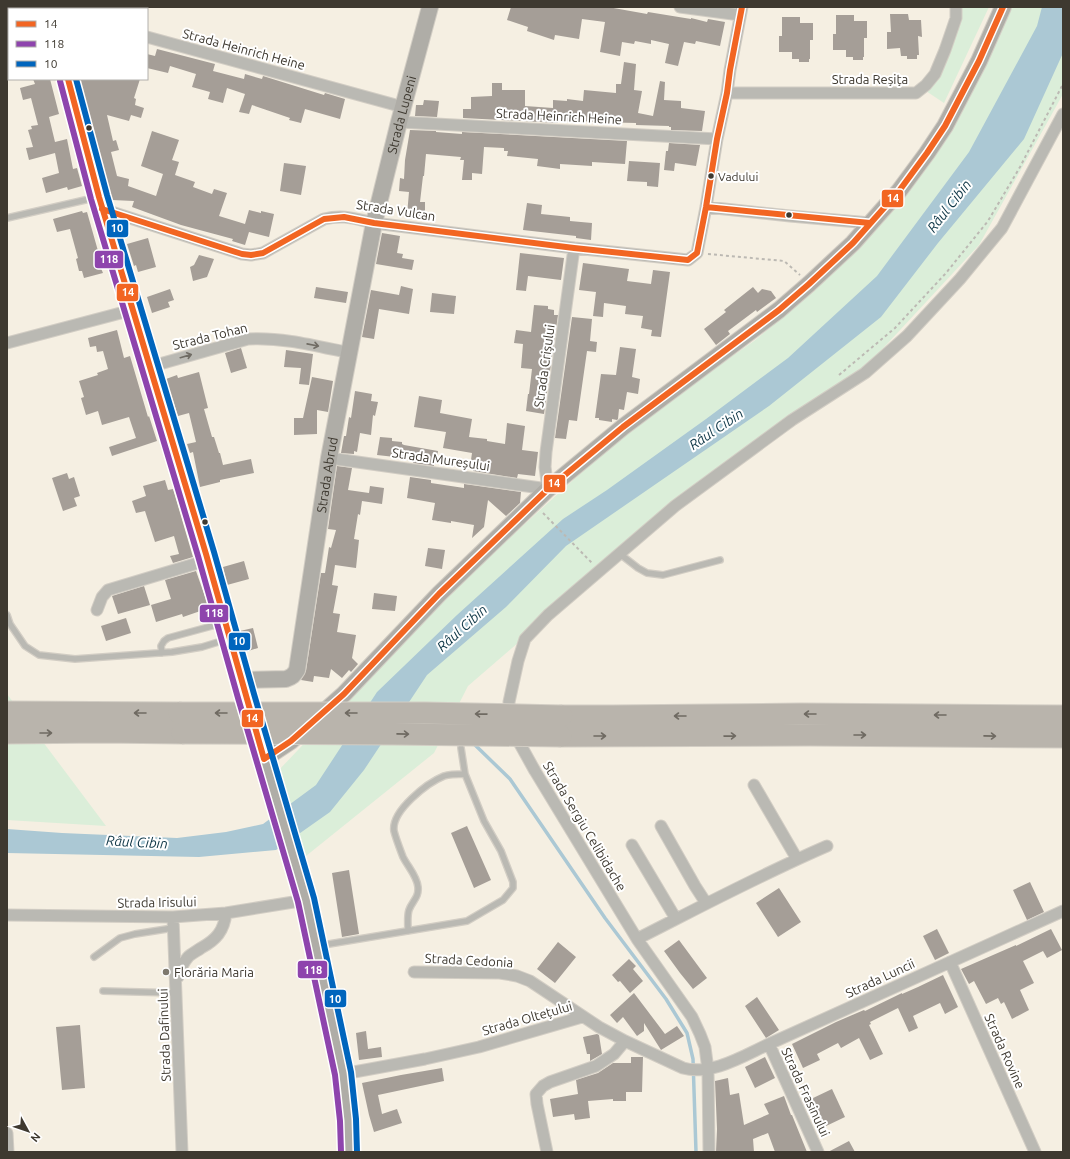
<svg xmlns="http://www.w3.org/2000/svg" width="1070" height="1159" viewBox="0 0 1070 1159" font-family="Ubuntu,sans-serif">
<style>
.green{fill:#dbeed9}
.water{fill:#abc8d4}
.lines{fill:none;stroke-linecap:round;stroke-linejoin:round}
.stream{stroke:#abc8d4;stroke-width:3.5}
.building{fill:#a59e97}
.lane-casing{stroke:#d2cdc4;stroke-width:8}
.street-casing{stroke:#d2cdc4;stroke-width:13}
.secondary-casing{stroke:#d2cdc4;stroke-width:18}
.highway-casing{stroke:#d2cdc4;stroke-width:23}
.path{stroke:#bcb9b3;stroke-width:2;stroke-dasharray:3 3;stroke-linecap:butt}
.lane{stroke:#bab9b3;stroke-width:5.5}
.street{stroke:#bab9b3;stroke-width:11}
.secondary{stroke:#afada7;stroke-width:16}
.highway{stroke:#b9b4ac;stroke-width:21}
.highway-bridge-casing{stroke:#d2cdc4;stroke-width:23;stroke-linecap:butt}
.highway-bridge{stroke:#b9b4ac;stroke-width:21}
.bus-1-casing{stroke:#fff;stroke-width:9}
.bus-2-casing{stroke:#fff;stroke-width:9}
.bus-3-casing{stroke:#fff;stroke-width:9}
.bus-1{stroke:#f26522;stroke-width:6}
.bus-2{stroke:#8e44ad;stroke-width:6}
.bus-3{stroke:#0065bd;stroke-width:6}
.oneway{stroke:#706c64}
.oneway2{stroke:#6f6a62}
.bus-dot{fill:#3e3930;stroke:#fff;stroke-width:1.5}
.poi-dot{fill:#7e796e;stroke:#fff;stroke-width:1.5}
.labels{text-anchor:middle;stroke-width:4;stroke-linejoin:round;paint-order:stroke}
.bus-label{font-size:12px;fill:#3e3930;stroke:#fff;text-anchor:start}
.street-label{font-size:13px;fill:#3e3930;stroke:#fff}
.poi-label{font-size:13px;fill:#3e3930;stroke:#fff;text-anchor:start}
.water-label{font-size:14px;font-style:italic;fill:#0e3646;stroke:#fff}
.line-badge{stroke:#fff;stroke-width:1.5}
.badge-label{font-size:11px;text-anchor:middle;font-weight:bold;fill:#fff}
</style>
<rect width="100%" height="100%" fill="#f5efe2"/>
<path class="green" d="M961,7H989L944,103L926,91Z
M1009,7H1063V94L979,245L862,371L630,542L606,567L468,686L434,753L306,856L277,772L442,599L635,424L754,341L813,292L873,231Z
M7,694L106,826L7,820Z"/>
<path class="water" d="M1042,7H1063V53L1024,139L938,243L881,317L769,406L566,546L506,607L427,675L364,770L330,812L276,850L199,857L7,853V829L62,833L177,838L226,832L263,824L316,785L377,692L457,615L563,519L607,490L706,419L788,358L877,276L969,152L1037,26Z"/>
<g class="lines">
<path class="stream" d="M473,743L510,779L605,918L666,999L687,1033L693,1059L696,1152"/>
</g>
<path class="building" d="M511,7H608L647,14L648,12L691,19V18L707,22L708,19L725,22L720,46L696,41L695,44L684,42L678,66L665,63L669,44L651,40V44L635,41L634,44L622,42L620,56L600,52L605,22L582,19L579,39L555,35L554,40L527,31L528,27L507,20Z
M890,14H908L909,20H921L922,37L918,36L919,55H917V59H907V56H901L900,48L887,49V32H891Z
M836,15H854V21H867V38H864V57H863V60H853V57H846V50H833V34H836Z
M782,17H800V23H813V40H810V59H809V62H799V59H792V52H779V36H782Z
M157,49L215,64L213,71L244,79L245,74L262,79L263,76L324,95L325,93L345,99L340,119L305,109L301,123L289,120L290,118L252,105L249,114L239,112L245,94L227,88L223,103L208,99L210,92L192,87L196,74L170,66L168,73L147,68V54L155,56Z
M624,62L636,64L634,90L642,91L638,113L653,116L660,81L665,82L664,100L681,101V108L705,111L702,131L671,130V127H669V126L636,125V123L597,122L579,121V122L558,121V123L463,118V109H471V97L492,96V83H502V90H525V106L553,108V100L567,101V99L583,101L584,90L616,93V84H621Z
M33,79H50L59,114L49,117L55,142L67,139L73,169L77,168L82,186L68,190L67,187L46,193L42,178L59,173L55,153L29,160L26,148L33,147L28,130L32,129L31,126L38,125L31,98L23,100L20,88L35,84Z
M84,79H140L134,98L136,99L135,105L144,108L141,118L131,115L129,121L107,115L113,141L116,140L119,150L111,152L117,176L129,179L128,186L156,196L163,174L141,166L152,131L179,140L172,160L179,162L175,175L195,182L193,187L212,194L214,189L227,193L219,216L245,224L249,210L261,213V211L274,214L269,237L249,232L245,245L232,241L233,239L181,225L132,207L134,201L112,200L94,131H92L78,81Z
M424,100L439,101L437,117L415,116L416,105H423Z
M410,130L436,131V132L462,134V132L627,141L625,164L592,162V166L560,164V169L537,166L538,159L507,156L508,151H504V148L484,147L482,174L472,173V180H462L464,160H460L461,157L426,154L424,176H423L420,202H425V216L407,215L409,192L399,191L400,178L404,179L405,160Z
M669,143L700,145L696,166L675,163L674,171L664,170L666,151H668Z
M629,161L660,163L658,187L647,186V182L627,181Z
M284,163L306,166L301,195L280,191Z
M527,203L542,205L541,214L570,217V221L592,223L591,240L576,238V236L523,230Z
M82,211L83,213L87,212L102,265L100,266L103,273L84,278L82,271H79L76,259L78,258L70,229L57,232L53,219Z
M382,233L400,236L397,253L403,254L402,258L414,260L412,270L376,264Z
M148,238L156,267L138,272L136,265L134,266L127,244Z
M520,253L564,258L561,280L528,276L526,291L516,290Z
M199,255L214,259L207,277L193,281L190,267L194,265Z
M583,263L629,269L627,281L651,284L653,270L670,272L661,337L651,336L652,330L641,328L643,316L625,314L626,306L604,303L603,317L593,316L596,292L579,290Z
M401,286L413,289L409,314L379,309L374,339L362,337L371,290L399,295Z
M316,287L348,292L346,303L314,298Z
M753,287L758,293L762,289L771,291L776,298L757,312L756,310L728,331L730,334L716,345L704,329L726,312L724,310Z
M170,289L174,300L168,302L170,307L152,313L147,297Z
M432,293L456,296L454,314L430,312Z
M534,305L548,306V309L554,310V315H558L544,414L526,411L528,394H529L532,369L521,368L523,344L514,343L516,330L531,332Z
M572,317L592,319L590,341L597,342L596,352L587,351L577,421L569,420L566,439L555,438Z
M117,330L124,358L130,356L148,417L149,416L157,441L112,456L109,447L136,438L129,417L102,425L98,411L86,415L81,398L84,397L79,381L98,375L97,373L108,369L103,351L97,352L96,346L90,347L88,338Z
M620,347L636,349L632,377L640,379L638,394L627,392L624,410L619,409L618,419L617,420L612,419V422L599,420V418H595L601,374L616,375Z
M241,348L247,368L231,373L225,353Z
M286,350L313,354L309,385L299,384L301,368L284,367Z
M199,372L208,408L204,409L212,437H214L219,453H220L223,465L251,459L254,473L220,480V482L200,487L193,452L190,453L187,444L196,442L189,413L178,416L166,379L177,375L178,378Z
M312,377L333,381L328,412L317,410V434L294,435V418H303Z
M355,391L372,394L371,401L378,402L375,416L373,415L371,435L360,433L357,452L354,451V454L341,453L344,436H346L349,417L351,418Z
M419,396L442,400L440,413L472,419L469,437L487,439V441L505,444L507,423L525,426L522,450L538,452L535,476L518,474L517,478L473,471L474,461L471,460L472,453L443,448L446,432L414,427Z
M380,437L392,438V441L402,442V444L404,445L438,451L436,464L434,463V466L413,463V459L377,455Z
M337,466L352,468L348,490L369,493L370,486L384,488L382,504L362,501L360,515L358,514L354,539L359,540L356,568L335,565L332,585L338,586L333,613L340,614L337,632L356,635L352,658L358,664L351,672L349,670L342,678L331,669L329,678L314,676L313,682L301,680L306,671L321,573H325L329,547L331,548L336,530L328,529Z
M67,473L69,479L74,477L80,496L74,498L77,506L63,511L52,478Z
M410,477L431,480V483L464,488V484L521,492L520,503L506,516L488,500L484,527L472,538L474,525L451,521V523L432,520L435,503L407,498Z
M165,480L168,490L173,489L193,557L173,563L170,556L179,554L174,536L155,542L145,511L136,513L132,501L146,496L143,486Z
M428,548L445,550L442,569L425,566Z
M244,561L249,579L227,585L223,567Z
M196,571L209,608L183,617L182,614L156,622L151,605L171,599L165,580Z
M144,586L150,605L118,614L112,596Z
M374,593L397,596L395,611L372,609Z
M126,618L131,633L106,641L101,626Z
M253,628L258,648L245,652L240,631Z
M467,826L491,880L474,888L451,833Z
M349,870L359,934L342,937L332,873Z
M1030,882L1044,912L1027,920L1013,890Z
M779,888L801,922L778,937L756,903Z
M937,929L949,953L935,960L923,936Z
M1051,929L1062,950L1047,958L1043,951L1023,961L1034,983L1020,990L1029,1010L1012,1019L1004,1002L1001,1004L998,998L986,1004L974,981L969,984L961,969L1016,945V946Z
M679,940L707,978L693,989L680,973L664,951Z
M558,942L576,957L555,983L537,969Z
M629,959L636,966L633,969L643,981L630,993L620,981L618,982L612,975Z
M943,975L958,1007L945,1014L940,1003L913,1016L918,1028L909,1032L898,1008L870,1022L871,1024L869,1025L883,1054L870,1060L859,1038L841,1048L838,1043L817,1054L820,1060L803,1068L792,1044L836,1022L864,1010L865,1011L902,993V994L918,987Z
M634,993L665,1034L677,1026L684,1036L661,1050L644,1023V1031L637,1036L623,1017L617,1023L610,1015Z
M757,997L779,1030L766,1038L745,1006Z
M80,1025L85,1088L62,1090L56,1027Z
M366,1031L368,1049L381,1047L382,1057L359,1060L356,1033Z
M597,1034L599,1035L602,1054L590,1061V1054H587L583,1037Z
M631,1057H643L642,1092H626V1101H613V1099L588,1101L590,1118L575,1120L574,1114L553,1117L550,1099L578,1094L576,1080L598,1073L613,1063H631Z
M765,1057L775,1078L755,1088L745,1067Z
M442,1068L444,1081L378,1095L382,1114L397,1109L402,1123L374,1132L369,1115L362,1083L401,1075Z
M728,1078L730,1095L739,1093L744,1125L769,1114L764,1104L784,1096L791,1115H792L807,1152H775L768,1133L753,1139L754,1152H716L717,1129L715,1081Z
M832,1089L845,1117L824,1127L811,1099Z
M849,1141L855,1152H828Z"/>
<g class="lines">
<g class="lane-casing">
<path id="lane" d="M7,218L98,197
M620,554L638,568L647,573L663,575L720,560
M7,615L10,624L25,646L39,655L75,659L172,652L202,647L228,639
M162,653L161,646L164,641L168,638L223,623
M408,931C408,924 407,916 409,910C412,901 419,898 418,887C417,876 408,867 403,857C400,849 396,839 394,831C391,811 427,783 444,776C450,774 458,774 465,774
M317,946L467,921L503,900L513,888V882L501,851L484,821L465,774L461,748
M94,957L120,938L135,934L173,928
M103,991L176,993"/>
</g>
<g class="street-casing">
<path id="street" d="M680,7L740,15
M69,9L70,7
M147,37L403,107
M7,46H9
M727,93H916L926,85L935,74L945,50L956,18V7
M399,122L717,139
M706,207L790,216L870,223
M102,209L242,254L251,255L263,253L324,219C344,214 355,219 374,223L574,248L688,260L692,257L697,253L706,207L717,139L727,93L730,70L742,7
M7,343L132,310
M149,367L248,339C283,337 316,346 350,353
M329,458L548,489L545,467L546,452L574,248
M97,610L102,597L108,590L208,560
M754,785L797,859
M661,826L695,886L706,903
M632,845L676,919
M7,915L173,917L226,913L306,900
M173,917L182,1152
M637,939C700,907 762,874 827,846
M950,962L1035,1152
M414,972L500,973L517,976L530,981L599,1027L625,1041L683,1068C711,1076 743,1056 769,1044L1063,911
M178,977C180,970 183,963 188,957C191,954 197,951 201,948C216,940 224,931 226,913
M769,1044L818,1152
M343,1074L425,1059L479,1047L582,1017
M7,1133L8,1152
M547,1152L537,1104L536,1094L543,1086L550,1082L596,1066L614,1054L625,1041
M709,1152L708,1070L705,1047L700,1034L692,1017L637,939L535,771L510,726L509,702L518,661L525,639L548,615L675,506L792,420L865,373L907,336L960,279L1002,228L1063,114"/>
</g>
<g class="secondary-casing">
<g id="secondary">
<path d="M48,7V9"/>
<path d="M68,79L99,197L206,554L246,696L306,900L343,1074L348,1120L349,1152"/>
<path id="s1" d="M241,680L286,679C292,677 294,675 297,670L329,458L374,223L399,122L430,7"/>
<path d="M264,759L291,741L344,694L439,594L548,489L623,427L779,310L809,284L853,243L899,191L927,153L945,126L979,61L1003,7"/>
</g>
</g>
<g class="highway-casing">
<path id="highway" d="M7,712L179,713
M562,716H613L801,714L1063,716
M7,733L102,732L182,733
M561,736L810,735L1063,737"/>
</g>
<path class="path" d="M708,254L784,261L800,275
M839,375L895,328L946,273L988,221L1020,167L1063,84
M543,513L592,563"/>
<use href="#lane" class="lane"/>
<use href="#street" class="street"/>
<use href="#secondary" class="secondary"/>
<use href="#highway" class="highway"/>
<g class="highway-bridge-casing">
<path id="highway-bridge" d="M179,713H424L562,716
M182,733L393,734L561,736"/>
</g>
<use href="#highway-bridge" class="highway-bridge"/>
<g class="bus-1-casing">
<path id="bus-1" d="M68,79L99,197L206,554L264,759L291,741L344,694L439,594L548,489L623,427L779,310L809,284L853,243L899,191L927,153L945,126L979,61L1003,7
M706,207L870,223
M102,209L242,254L251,255L263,253L324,219L344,217L374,223L574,248L688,260L697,253L706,207L717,139L727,93L730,70L742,7"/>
</g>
<g class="bus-2-casing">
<path id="bus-2" d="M60,81L91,199L198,556L238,698L298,902L335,1075L340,1121L341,1152"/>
</g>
<g class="bus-3-casing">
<path id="bus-3" d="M76,79L107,195L214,552L254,694L314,898L351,1072L356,1119L357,1152"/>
</g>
<use href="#bus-1" class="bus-1"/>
<use href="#bus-2" class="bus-2"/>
<use href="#bus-3" class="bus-3"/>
</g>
<defs><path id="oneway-shaft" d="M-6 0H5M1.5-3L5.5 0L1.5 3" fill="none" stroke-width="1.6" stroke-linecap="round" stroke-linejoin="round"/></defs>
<g class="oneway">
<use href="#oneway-shaft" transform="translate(313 345) rotate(11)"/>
<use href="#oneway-shaft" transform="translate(186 356) rotate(-16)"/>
</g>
<g class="oneway2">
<use href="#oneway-shaft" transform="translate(140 713) rotate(-180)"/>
<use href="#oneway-shaft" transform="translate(221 713) rotate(-180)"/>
<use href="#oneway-shaft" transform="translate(351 713) rotate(180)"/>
<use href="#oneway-shaft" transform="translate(481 714) rotate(-179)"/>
<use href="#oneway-shaft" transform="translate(810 714) rotate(-180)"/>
<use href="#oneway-shaft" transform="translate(940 715) rotate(-180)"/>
<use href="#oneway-shaft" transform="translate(680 716) rotate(180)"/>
<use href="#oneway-shaft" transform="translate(46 733)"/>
<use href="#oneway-shaft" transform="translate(403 734) rotate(1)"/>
<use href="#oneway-shaft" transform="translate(860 735)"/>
<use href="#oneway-shaft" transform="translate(600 736)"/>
<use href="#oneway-shaft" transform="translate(730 736) rotate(-1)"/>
<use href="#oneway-shaft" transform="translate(990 736) rotate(1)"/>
</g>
<g class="bus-dot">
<circle cx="89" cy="128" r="3.5"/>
<circle cx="711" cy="176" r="3.5"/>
<circle cx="789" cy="215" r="3.5"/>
<circle cx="205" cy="522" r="3.5"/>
</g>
<circle class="poi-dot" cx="166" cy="972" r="4"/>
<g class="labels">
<g class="bus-label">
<text x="718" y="181">Vadului</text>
</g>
<g class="street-label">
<text transform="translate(244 49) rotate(15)" y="5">Strada Heinrich Heine</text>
<text x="870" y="84">Strada Reșița</text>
<text dy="5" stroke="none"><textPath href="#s1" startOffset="625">Strada Lupeni</textPath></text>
<text transform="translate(559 116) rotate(3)" y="5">Strada Heinrich Heine</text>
<text transform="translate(396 210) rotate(9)" y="5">Strada Vulcan</text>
<text transform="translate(210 336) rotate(-14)" y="5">Strada Tohan</text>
<text transform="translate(544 366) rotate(-82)" y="5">Strada Crișului</text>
<text transform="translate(441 459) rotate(8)" y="5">Strada Mureșului</text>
<text dy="5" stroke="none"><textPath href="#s1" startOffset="257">Strada Abrud</textPath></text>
<text transform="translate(585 826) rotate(59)" y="5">Strada Sergiu Celibidache</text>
<text transform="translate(157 902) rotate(-1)" y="5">Strada Irisului</text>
<text transform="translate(469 960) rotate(3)" y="5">Strada Cedonia</text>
<text transform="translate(880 978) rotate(-25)" y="5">Strada Luncii</text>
<text transform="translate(527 1018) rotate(-16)" y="5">Strada Oltețului</text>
<text transform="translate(164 1035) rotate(-92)" y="5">Strada Dafinului</text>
<text transform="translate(1005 1051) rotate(66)" y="5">Strada Rovine</text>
<text transform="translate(806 1092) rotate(65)" y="5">Strada Frasinului</text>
</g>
<g class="poi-label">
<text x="174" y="977">Florăria Maria</text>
</g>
<g class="water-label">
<text transform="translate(949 206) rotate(-52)" y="5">Râul Cibin</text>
<text transform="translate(716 429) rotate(-34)" y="5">Râul Cibin</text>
<text transform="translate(462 628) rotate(-42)" y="5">Râul Cibin</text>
<text transform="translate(137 842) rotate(3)" y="5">Râul Cibin</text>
</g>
</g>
<g class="line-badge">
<rect x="881" y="189" width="23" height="19" rx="4" fill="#f26522"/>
<rect x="106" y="219" width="23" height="19" rx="4" fill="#0065bd"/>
<rect x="94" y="250" width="30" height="19" rx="4" fill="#8e44ad"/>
<rect x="116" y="283" width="23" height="19" rx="4" fill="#f26522"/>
<rect x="543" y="474" width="23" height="19" rx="4" fill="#f26522"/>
<rect x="199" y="604" width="30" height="19" rx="4" fill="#8e44ad"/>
<rect x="228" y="632" width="23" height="19" rx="4" fill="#0065bd"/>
<rect x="241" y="709" width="23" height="19" rx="4" fill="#f26522"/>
<rect x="297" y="960" width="31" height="19" rx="4" fill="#8e44ad"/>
<rect x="324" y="989" width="23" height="19" rx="4" fill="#0065bd"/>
</g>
<g class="badge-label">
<text x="893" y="202">14</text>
<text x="117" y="232">10</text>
<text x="109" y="263">118</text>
<text x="128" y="296">14</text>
<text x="554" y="487">14</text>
<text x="214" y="617">118</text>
<text x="239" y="645">10</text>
<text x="252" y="722">14</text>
<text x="313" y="974">118</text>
<text x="335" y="1003">10</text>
</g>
<rect width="1070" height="1159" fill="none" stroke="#3e3930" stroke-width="16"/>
<rect x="8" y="8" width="140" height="72" fill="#ffffff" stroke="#b2b0ac"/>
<rect x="16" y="21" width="20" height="6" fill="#f26522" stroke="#b2b0ac"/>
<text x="44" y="28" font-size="12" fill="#3e3930">14</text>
<rect x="16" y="41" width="20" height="6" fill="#8e44ad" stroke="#b2b0ac"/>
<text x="44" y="48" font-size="12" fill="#3e3930">118</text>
<rect x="16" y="61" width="20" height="6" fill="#0065bd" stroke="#b2b0ac"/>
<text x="44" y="68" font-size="12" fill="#3e3930">10</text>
<g transform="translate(28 1131) rotate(130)" stroke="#ffffff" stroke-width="3" paint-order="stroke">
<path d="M0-3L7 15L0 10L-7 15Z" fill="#3e3930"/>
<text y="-6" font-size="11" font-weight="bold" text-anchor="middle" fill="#3e3930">N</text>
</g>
</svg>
